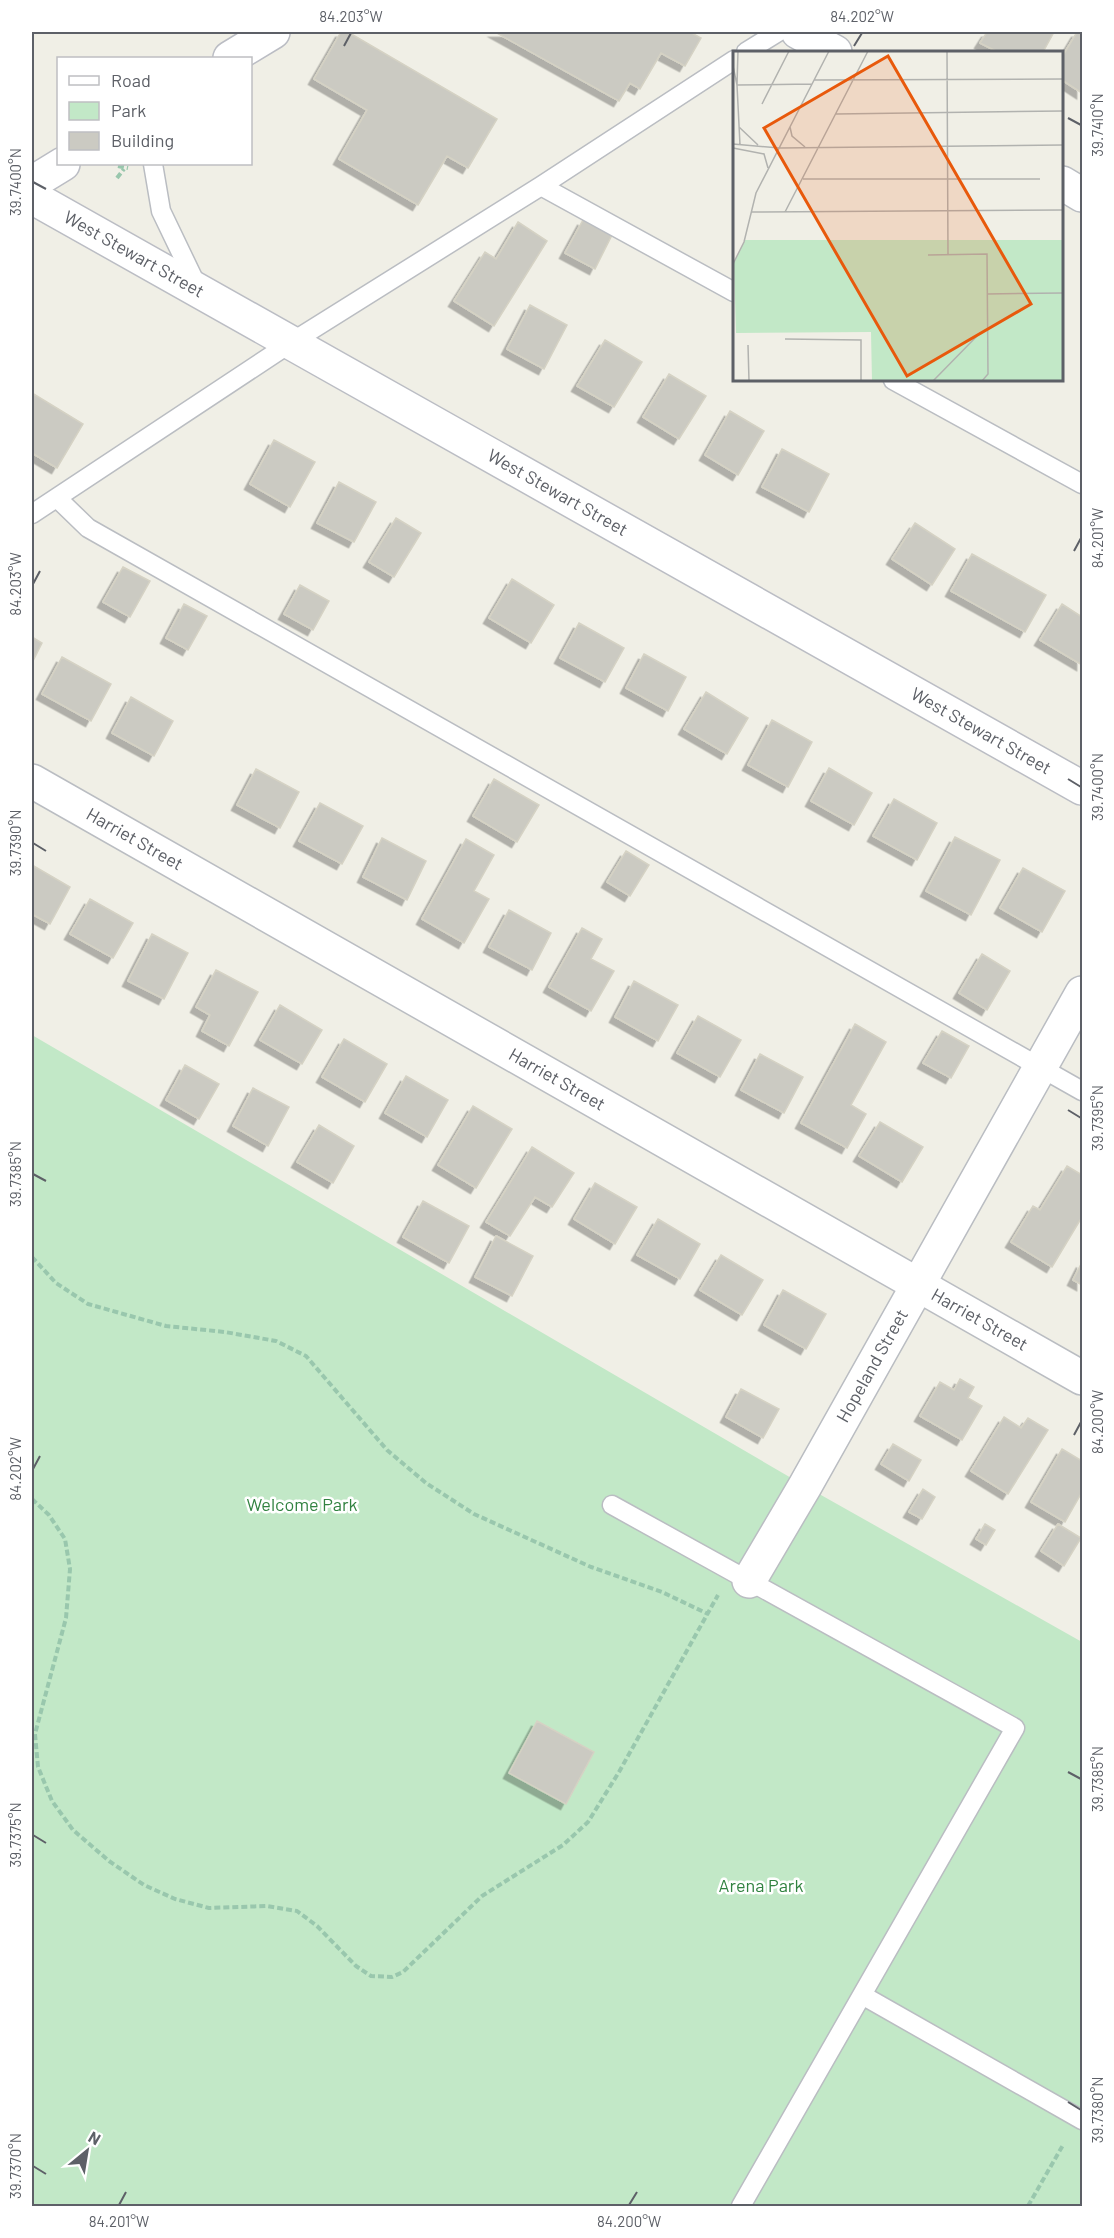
<svg xmlns="http://www.w3.org/2000/svg" width="1114" height="2238" viewBox="0 0 1114 2238" font-family="Barlow,sans-serif">
<style>
.green{fill:#c2e8c7}
.building{fill:#cbcac2;stroke:#d5d2c4;stroke-width:1.5;filter:url(#shadow)}
.lines{fill:none;stroke-linecap:round;stroke-linejoin:round}
.lane-casing{stroke:#babdc2;stroke-width:21}
.street-casing{stroke:#babdc2;stroke-width:36}
.secondary-casing{stroke:#bbbdc4;stroke-width:36}
.path{stroke:#99c7ad;stroke-width:4;stroke-dasharray:6 3;stroke-linecap:butt}
.lane{stroke:#fff;stroke-width:18}
.street{stroke:#fff;stroke-width:33}
.secondary{stroke:#fff;stroke-width:33}
.ticks{fill:none;stroke:#5d6067;stroke-width:2}
.labels{text-anchor:middle;stroke-width:5;stroke-linejoin:round;paint-order:stroke}
.street-label{font-size:18px;fill:#5d6067;stroke:#fff}
.park-label{font-size:18px;fill:#318240;stroke:#fff}
.inset-road{fill:none;stroke:#b1b2af;stroke-width:1.5}
.view{fill:#e8590c;fill-opacity:0.15;stroke:#e8590c;stroke-width:3}
.inset-edge{fill:none;stroke:#5d6067;stroke-width:3}
.neatline{fill:none;stroke:#5d6067;stroke-width:2}
.ticks-label{font-size:15px;text-anchor:middle;fill:#5d6067}
</style>
<defs>
<filter id="shadow"><feDropShadow dx="-5.5" dy="5.5" stdDeviation="0" flood-color="#0004"/></filter>
</defs>
<rect width="100%" height="100%" fill="#f0efe6"/>
<path class="green" d="M32,1035L805,1486L1082,1642V2206H32Z"/>
<path class="building" d="M341,32H348L497,119L468,168L447,156L418,205L339,159L367,110L314,79Z
M495,32H690L701,38L685,66L661,53L640,89L630,83L619,101Z
M987,32H1054L1043,52H998L980,43Z
M1077,32H1082V93L1062,80V57Z
M583,220L612,235L595,269L565,253Z
M518,222L547,241L494,326L454,301L485,252L496,259Z
M530,305L567,325L544,369L507,349Z
M605,340L642,362L614,407L577,386Z
M669,374L706,396L679,439L643,417Z
M32,393L83,424L57,468L32,453Z
M730,411L764,431L738,475L705,455Z
M274,440L315,462L290,507L250,484Z
M782,449L829,474L809,512L762,487Z
M339,482L376,502L354,542L317,523Z
M396,518L421,533L394,577L369,562Z
M915,523L955,549L932,585L892,559Z
M972,554L1046,595L1025,632L951,591Z
M123,567L150,581L130,617L103,602Z
M512,579L554,605L531,643L489,618Z
M300,585L329,601L313,630L284,614Z
M184,604L207,616L188,650L166,638Z
M1062,604L1082,617V665L1040,640Z
M579,623L624,648L605,682L560,658Z
M32,637L42,643L32,663Z
M644,654L686,677L668,711L626,688Z
M62,657L111,684L91,721L42,694Z
M706,692L748,718L727,754L684,729Z
M131,697L173,721L154,756L112,733Z
M772,720L812,742L788,787L748,765Z
M829,768L872,793L854,825L811,801Z
M256,769L299,792L280,828L237,805Z
M494,779L539,805L517,842L473,816Z
M894,799L937,823L917,860L873,836Z
M320,803L363,826L342,864L299,841Z
M955,837L1000,860L971,915L926,891Z
M382,838L426,861L407,900L363,877Z
M466,839L494,855L474,891L489,899L464,943L422,919Z
M626,851L649,865L630,896L607,882Z
M32,865L70,887L50,924L32,914Z
M1023,868L1065,891L1042,932L1000,908Z
M90,899L133,923L113,958L70,934Z
M509,910L551,933L532,970L489,947Z
M582,928L602,939L591,959L614,971L591,1011L549,987Z
M152,934L188,953L164,999L128,981Z
M982,954L1010,971L987,1010L959,993Z
M216,970L258,992L229,1046L202,1031L210,1015L196,1007Z
M634,981L678,1005L658,1041L615,1017Z
M280,1005L322,1030L302,1064L260,1040Z
M698,1016L741,1040L720,1077L677,1053Z
M855,1024L886,1042L851,1105L866,1114L847,1148L801,1123Z
M942,1031L969,1046L951,1078L923,1063Z
M344,1039L387,1064L365,1102L322,1077Z
M760,1054L803,1077L784,1113L741,1090Z
M185,1065L219,1084L199,1119L166,1100Z
M406,1076L448,1100L427,1137L385,1113Z
M253,1088L289,1107L268,1146L233,1126Z
M473,1106L512,1129L476,1188L438,1165Z
M880,1122L923,1147L902,1182L859,1156Z
M319,1125L354,1146L333,1183L297,1162Z
M532,1147L574,1173L552,1207L535,1197L510,1236L486,1222Z
M1067,1166L1082,1175V1217L1052,1267L1011,1242L1033,1206L1040,1210Z
M595,1183L637,1207L615,1244L574,1219Z
M423,1201L469,1226L449,1263L403,1237Z
M658,1219L700,1244L680,1279L637,1255Z
M496,1236L533,1256L512,1296L475,1277Z
M721,1255L763,1280L742,1315L700,1290Z
M1082,1262V1285L1073,1280Z
M783,1290L826,1314L806,1349L764,1325Z
M960,1379L974,1387L968,1398L982,1406L962,1440L920,1416L940,1382L954,1390Z
M741,1389L779,1409L763,1438L726,1417Z
M1004,1417L1021,1428L1028,1418L1048,1430L1008,1494L971,1471Z
M893,1444L921,1460L909,1481L881,1464Z
M1062,1449L1082,1461V1492L1065,1522L1031,1502Z
M923,1489L935,1497L922,1519L909,1512Z
M985,1524L995,1530L986,1545L976,1539Z
M1058,1524L1081,1538L1064,1566L1041,1551Z
M537,1721L594,1752L566,1804L509,1773Z"/>
<g class="lines">
<g class="lane-casing">
<path id="lane" d="M746,52L778,32
M153,164L161,211L197,286
M541,186L734,292
M893,380L1082,484
M57,498L88,528L1082,1091
M32,514L292,342L541,186L734,60
M612,1505L1015,1728L741,2206
M862,1995L1082,2120"/>
</g>
<g class="street-casing">
<g id="street">
<path d="M798,32L835,52"/>
<path d="M1062,183L1082,195"/>
<path id="s1" d="M32,781L1082,1378"/>
<path id="s2" d="M749,1581L805,1486L1082,993"/>
</g>
</g>
<g class="secondary-casing">
<g id="secondary">
<path d="M230,58L273,32"/>
<path d="M32,183L63,164"/>
<path id="s3" d="M32,197L1082,788"/>
</g>
</g>
<path class="path" d="M118,166L128,168
M117,178L124,169
M32,1257L56,1283L88,1304L166,1326L225,1332L276,1341L306,1356L387,1450L426,1483L474,1514L591,1567L662,1592L708,1614
M32,1499L49,1515L65,1539L70,1569L66,1618L35,1734L38,1767L52,1801L73,1830L109,1861L144,1885L175,1899L209,1908L267,1906L297,1911L317,1926L356,1966L371,1976L392,1977L403,1972L482,1896L563,1845L588,1822L619,1772L718,1595
M1028,2206L1063,2145"/>
<use href="#lane" class="lane"/>
<use href="#street" class="street"/>
<use href="#secondary" class="secondary"/>
</g>
<path class="ticks" d="M344,46L351,33M854,46L862,33M1068,118L1081,125M33,182L46,189M1074,551L1081,538M33,584L40,571M1068,779L1081,787M33,843L46,851M1068,1110L1081,1118M33,1174L46,1181M1074,1435L1081,1422M33,1469L40,1456M1068,1772L1081,1779M33,1835L46,1843M1068,2102L1081,2110M33,2166L46,2174M119,2205L126,2192M629,2205L637,2192"/>
<g class="labels">
<g class="street-label">
<text dy="6" stroke="none"><textPath href="#s3" startOffset="117">West Stewart Street</textPath></text>
<text dy="6" stroke="none"><textPath href="#s3" startOffset="603">West Stewart Street</textPath></text>
<text dy="6" stroke="none"><textPath href="#s3" startOffset="1089">West Stewart Street</textPath></text>
<text dy="6" stroke="none"><textPath href="#s1" startOffset="118">Harriet Street</textPath></text>
<text dy="6" stroke="none"><textPath href="#s1" startOffset="604">Harriet Street</textPath></text>
<text dy="6" stroke="none"><textPath href="#s1" startOffset="1090">Harriet Street</textPath></text>
<text dy="6" stroke="none"><textPath href="#s2" startOffset="248">Hopeland Street</textPath></text>
</g>
<g class="park-label">
<text x="302" y="1511">Welcome Park</text>
<text x="761" y="1892">Arena Park</text>
</g>
</g>
<g transform="translate(733 51)">
<rect width="330" height="330" fill="#f0efe6"/>
<path d="M12,189H330V330H139L138,281L3,282L1,212Z" fill="#c2e8c7"/>
<path class="inset-road" d="M5,0L4,34L79,33M214,0L215,204M0,15L4,34M81,29L330,28M4,34L7,94M29,53L56,0M103,63L330,60M6,76L25,94M57,76L59,85L72,96M0,93L46,97L330,94M0,97L31,103L35,117M70,128H307M18,161L330,159M52,161L135,0M195,204L254,203L255,323L249,330M0,213L11,191L23,142L96,0M254,243L330,242M52,288L128,289V330M15,294L16,330M200,330L244,285"/>
<path class="view" d="M155,5L298,253L174,325L31,77Z"/>
<rect width="330" height="330" class="inset-edge"/>
</g>
<rect width="1114" height="2238" fill="none" stroke="#ffffff" stroke-width="66"/>
<rect x="57" y="57" width="195" height="108" fill="#ffffff" stroke="#bebfc2" stroke-width="1.5"/>
<rect x="69" y="76" width="30" height="9" fill="#ffffff" stroke="#bebfc2" stroke-width="1.5"/>
<text x="111" y="87" font-size="18" fill="#5d6067">Road</text>
<rect x="69" y="102" width="30" height="18" fill="#c2e8c7" stroke="#bebfc2" stroke-width="1.5"/>
<text x="111" y="117" font-size="18" fill="#5d6067">Park</text>
<rect x="69" y="132" width="30" height="18" fill="#cbcac2" stroke="#bebfc2" stroke-width="1.5"/>
<text x="111" y="147" font-size="18" fill="#5d6067">Building</text>
<g transform="translate(87 2151) rotate(30)" stroke="#ffffff" stroke-width="4.5" paint-order="stroke">
<path d="M0-4.5L10 22L0 15L-10 22Z" fill="#5d6067"/>
<text y="-9" font-size="16" font-weight="bold" text-anchor="middle" fill="#5d6067">N</text>
</g>
<rect x="33" y="33" width="1048" height="2172" class="neatline"/>
<g class="ticks-label">
<text x="351" y="22">84.203°W</text>
<text x="862" y="22">84.202°W</text>
<text transform="translate(1098 125) rotate(-90)" y="5">39.7410°N</text>
<text transform="translate(16 182) rotate(-90)" y="5">39.7400°N</text>
<text transform="translate(1098 538) rotate(-90)" y="5">84.201°W</text>
<text transform="translate(16 584) rotate(-90)" y="5">84.203°W</text>
<text transform="translate(1098 787) rotate(-90)" y="5">39.7400°N</text>
<text transform="translate(16 843) rotate(-90)" y="5">39.7390°N</text>
<text transform="translate(1098 1118) rotate(-90)" y="5">39.7395°N</text>
<text transform="translate(16 1174) rotate(-90)" y="5">39.7385°N</text>
<text transform="translate(1098 1422) rotate(-90)" y="5">84.200°W</text>
<text transform="translate(16 1469) rotate(-90)" y="5">84.202°W</text>
<text transform="translate(1098 1779) rotate(-90)" y="5">39.7385°N</text>
<text transform="translate(16 1835) rotate(-90)" y="5">39.7375°N</text>
<text transform="translate(1098 2110) rotate(-90)" y="5">39.7380°N</text>
<text transform="translate(16 2166) rotate(-90)" y="5">39.7370°N</text>
<text x="119" y="2227">84.201°W</text>
<text x="629" y="2227">84.200°W</text>
</g>
</svg>
